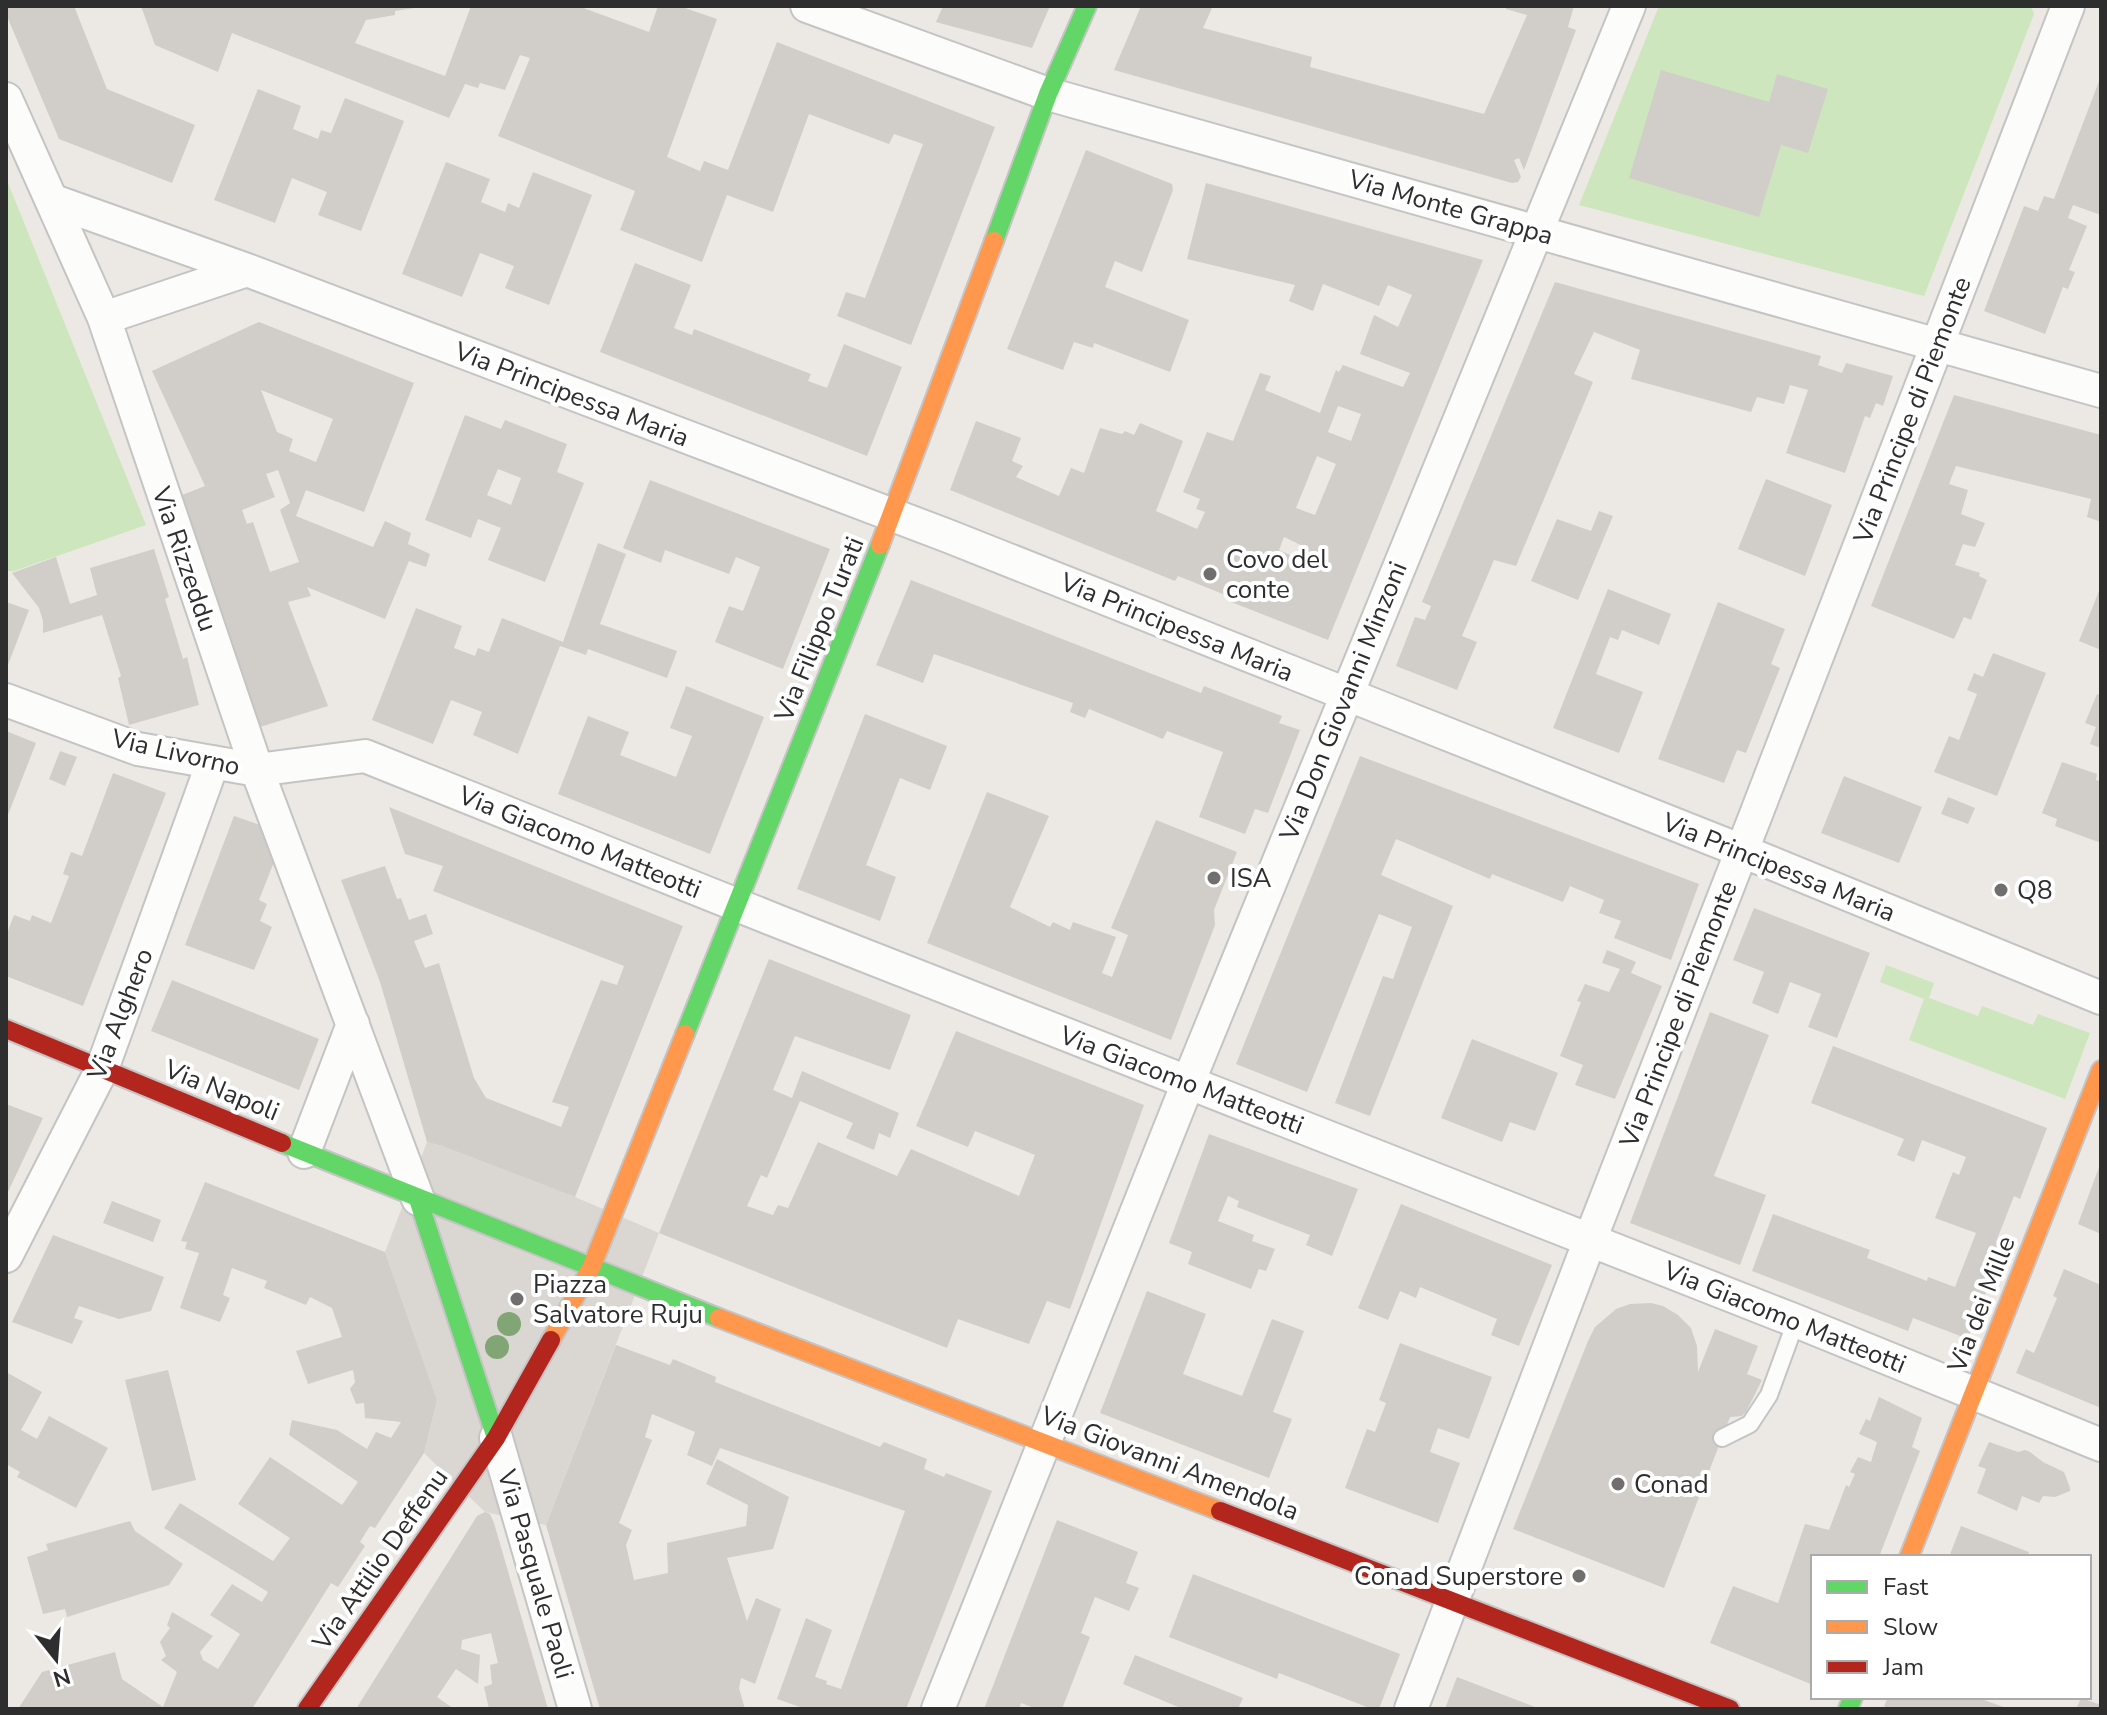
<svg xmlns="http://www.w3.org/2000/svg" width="2107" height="1715" viewBox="0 0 2107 1715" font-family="'Nunito Sans',sans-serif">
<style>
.green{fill:#cde6bd}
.plaza{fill:#dad6d2}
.building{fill:#d1ceca;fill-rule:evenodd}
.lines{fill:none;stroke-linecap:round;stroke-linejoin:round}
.lane-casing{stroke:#c5c4c5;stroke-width:20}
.street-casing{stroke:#c5c4c5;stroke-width:36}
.fast-casing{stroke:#c5c4c5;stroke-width:22}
.slow-casing{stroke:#c5c4c5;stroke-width:22}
.jam-casing{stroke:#c5c4c5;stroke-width:22}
.lane{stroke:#fcfcfb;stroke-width:16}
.street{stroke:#fcfcfb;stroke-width:32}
.fast{stroke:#63d668;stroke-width:18}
.slow{stroke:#ff974d;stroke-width:18}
.jam{stroke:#b3261e;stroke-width:18}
.tree{fill:#81a575}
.poi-dot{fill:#706f6e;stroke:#fff;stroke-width:3}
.labels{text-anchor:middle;stroke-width:8;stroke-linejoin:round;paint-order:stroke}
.street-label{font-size:26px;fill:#2e2e2e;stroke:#fff}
.poi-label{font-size:26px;fill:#2e2e2e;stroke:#fff;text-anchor:start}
</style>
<rect width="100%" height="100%" fill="#ece8e4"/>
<path class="green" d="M1659,6H2031L2034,14L1924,296L1579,205Z
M6,178L146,525L14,571H6Z
M1886,965L1934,983L1929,998L1978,1016L1982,1006L2033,1025L2038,1014L2090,1033L2065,1099L1909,1040L1924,999L1880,982Z"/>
<path class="plaza" d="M427,1142L442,1146L575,1197L659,1233L546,1525L485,1512L424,1453L437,1400L385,1252Z"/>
<path class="building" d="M6,6H74L107,89L195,125L172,183L59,139L6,14Z
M141,6H414V8L395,11V15L366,20L355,43L445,76L471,6H578L649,32L658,6H679L717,19L667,157L700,171L704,161L728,170L777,42L995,127L911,345L837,316L846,292L865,298L923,144L894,134L889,144L809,114L773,212L727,195L702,262L620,230L635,191L498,136L530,58L520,55L505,90L480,83L478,88L465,84L449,118L232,33L218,72L155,45Z
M943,6H1050L1032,48L936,22Z
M1141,6H1213L1203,28L1312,57L1310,67L1484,114L1527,15L1506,9L1507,6H1574L1568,27L1576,30L1524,170L1519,158L1514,160L1521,177L1518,182L1512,183L1114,70Z
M1661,70L1769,102L1777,74L1828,89L1808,153L1781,145L1759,217L1629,178Z
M2101,76V215L2073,205L2068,218L2087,226L2069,270L2075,272L2068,289L2063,287L2045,334L1984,311L2024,206L2038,211L2044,196L2054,199Z
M258,89L301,106L293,129L318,139L321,130L331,133L345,98L404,121L361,231L318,215L327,192L292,178L275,223L214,200Z
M1086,150L1172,184L1173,190L1142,272L1115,261L1105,287L1189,320L1170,372L1094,343L1093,348L1074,342L1063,370L1007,349Z
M446,162L490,179L481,202L505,212L508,203L519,208L533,172L592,195L549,305L505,288L514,266L480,253L462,297L402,274Z
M1206,183L1483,260L1328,640L1231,602L1233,598L1178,576L1175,581L950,490L976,421L1021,438L1012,461L1023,466L1016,477L1059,496L1071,468L1084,473L1100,428L1122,434L1125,431L1134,435L1140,423L1183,441L1156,511L1197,529L1205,512L1196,509L1200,499L1183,492L1207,432L1233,441L1260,373L1271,376L1265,390L1320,413L1336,370L1339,372L1343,365L1403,387L1410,373L1360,354L1374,315L1398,327L1412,295L1388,285L1379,306L1323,284L1313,311L1289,301L1295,285L1187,259ZM1338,406L1361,414L1351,441L1328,432ZM1317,456L1336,464L1315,515L1296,508ZM1284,537L1309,549L1303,561L1279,550Z
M635,263L691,285L674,328L692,335L694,329L811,374L808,381L827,388L844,344L902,367L867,456L600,352Z
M1555,282L1821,356L1818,365L1842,373L1846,363L1893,376L1883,406L1876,403L1870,418L1865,416L1845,473L1786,453L1808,390L1790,385L1784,404L1757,397L1751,412L1631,379L1640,350L1594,332L1574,374L1593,382L1516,566L1494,560L1462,636L1477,642L1457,690L1396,666L1415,617L1425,620L1431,606L1422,602Z
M259,322L414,383L364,512L306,490L296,516L373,547L385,521L411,533L408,544L430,554L426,567L409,561L385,619L307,587L311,596L288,602L328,706L260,727L182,495L205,486L152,371ZM261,390L333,419L316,462L289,451L293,439L277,432ZM278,470L290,503L280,510L299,562L270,572L253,522L247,524L242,510L275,497L266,474Z
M1954,395L2101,435V522L2087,517L2091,499L1956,466L1949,484L1968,490L1961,514L1985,523L1975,547L1963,544L1955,565L1980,573L1979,576L1987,580L1971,620L1964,617L1954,639L1871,606Z
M465,415L501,429L505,420L567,444L557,472L584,483L545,582L488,560L501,528L478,519L471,538L425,520ZM498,469L521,478L511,505L487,495Z
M1766,479L1832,505L1805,576L1738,549Z
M650,480L830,549L783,669L715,642L729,606L743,611L760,567L736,557L729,574L665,550L661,563L623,548Z
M1599,511L1613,516L1578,600L1531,581L1557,519L1591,531Z
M598,543L626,554L600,624L677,651L667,678L588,649L586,655L560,646L518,754L473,735L482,712L451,700L433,744L372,720L416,608L462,626L454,648L475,656L478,648L489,652L502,618L563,642Z
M154,549L169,597L165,599L183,659L187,657L199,705L129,725L118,678L121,676L102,615L43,633V621L39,608L12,573L56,557L70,604L97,595L90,568Z
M911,580L1201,693L1204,686L1282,716L1279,723L1300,730L1268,813L1255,809L1245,834L1199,817L1223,752L1167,731L1163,739L1089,709L1085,718L1070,712L1073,703L934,654L923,683L876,665Z
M2101,586V650L2079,641Z
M1608,589L1671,614L1659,645L1622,630L1618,640L1610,637L1596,674L1643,692L1619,753L1553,728Z
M6,602L29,610L6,670Z
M1718,602L1785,629L1771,664L1780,668L1746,753L1737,750L1724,783L1658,759Z
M1993,653L2046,673L1997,796L1934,772L1949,736L1959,740L1977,694L1967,690L1974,673L1983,677Z
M686,686L764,717L710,854L558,794L588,716L629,732L620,755L676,777L692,736L670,728Z
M2097,694L2101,696V748L2090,744L2096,727L2085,723Z
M865,714L947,746L930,790L900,778L866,865L896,877L880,921L797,889Z
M6,731L36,743L6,820Z
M60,751L77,757L65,786L49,779Z
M1360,756L1699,884L1671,960L1614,938L1621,921L1599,913L1604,900L1570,886L1563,902L1492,874L1490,879L1396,839L1381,875L1453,906L1370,1116L1335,1103L1383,976L1393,979L1412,927L1379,914L1307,1092L1236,1064Z
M2062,762L2097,774L2096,780L2101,782V843L2055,826L2057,819L2042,813Z
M113,773L166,793L83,1006L6,976V936L14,915L30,921L32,915L51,923L69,876L63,874L71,852L82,856Z
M1844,776L1922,807L1899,863L1821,833Z
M987,792L1049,816L1010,907L1050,927L1053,922L1070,930L1073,922L1116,937L1102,973L1112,977L1128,935L1111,928L1156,820L1237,852L1214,910L1215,925L1171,1040L927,943Z
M1948,797L1975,808L1968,824L1941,814Z
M389,807L683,926L575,1197L442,1146L427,1142L380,982L341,880L385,866L397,899L401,898L409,920L426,914L433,934L414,941L425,968L439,963L474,1078L486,1098L561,1127L569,1107L552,1102L601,980L617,985L624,966L433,891L443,866L405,854Z
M234,816L263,826L274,862L259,900L267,904L260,921L272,927L254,970L185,945Z
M1754,908L1870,953L1837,1038L1808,1027L1821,994L1790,982L1778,1014L1752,1003L1764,972L1733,960Z
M1607,950L1636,962L1631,973L1662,986L1615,1099L1575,1085L1583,1065L1560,1056L1581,1002L1577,1001L1585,984L1609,992L1620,969L1602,963Z
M769,959L911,1015L890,1070L795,1036L773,1090L792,1098L802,1071L899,1113L890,1138L879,1133L874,1150L846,1138L853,1123L800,1101L767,1178L761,1175L747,1206L773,1215L778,1205L788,1208L818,1142L897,1176L911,1149L1019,1196L1035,1155L975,1131L968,1147L916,1126L956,1031L1144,1105L1070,1309L1047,1301L1029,1344L958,1319L947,1348L659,1233Z
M172,980L319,1039L299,1090L151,1031Z
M1710,1012L1769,1035L1714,1176L1766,1195L1740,1265L1630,1223Z
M1472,1039L1558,1073L1535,1131L1510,1122L1502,1142L1441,1118Z
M1833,1046L2047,1128L2020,1199L2014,1196L1996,1242L2004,1245L1968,1339L1913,1318L1908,1331L1752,1271L1773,1214L1870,1250L1867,1258L1927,1281L1928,1277L1955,1287L1976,1233L1935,1218L1953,1172L1959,1175L1966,1157L1922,1140L1914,1162L1897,1155L1904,1139L1811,1103Z
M6,1104L43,1118L6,1196Z
M1209,1134L1358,1189L1332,1256L1306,1245L1310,1235L1237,1207L1239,1201L1228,1196L1218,1221L1254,1235L1252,1241L1275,1249L1266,1271L1259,1269L1251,1289L1188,1264L1192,1252L1169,1243Z
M2101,1162V1234L2078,1224Z
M205,1182L385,1252L437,1400L424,1453L375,1528L370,1526L360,1542L365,1546L338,1587L331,1583L252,1709H18L42,1672L115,1652L122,1679L163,1707L177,1672L161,1660L166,1656L160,1642L170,1628L167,1625L172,1612L213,1636L200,1652L203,1660L218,1669L240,1634L210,1615L232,1584L262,1602L268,1592L164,1528L180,1503L273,1561L290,1538L238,1504L270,1457L342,1505L358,1482L289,1435L292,1420L337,1430L367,1449L376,1432L391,1438L401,1422L365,1418L364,1403L356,1404L350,1389L355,1382L353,1370L308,1384L296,1351L342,1337L332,1308L310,1297L306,1305L264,1288L267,1281L232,1268L223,1295L230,1298L220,1322L180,1308L199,1253L185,1249L187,1242L181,1241Z
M112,1201L161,1220L153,1242L103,1223Z
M1401,1204L1552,1265L1519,1346L1491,1335L1497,1319L1420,1287L1416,1298L1400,1291L1388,1320L1358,1308Z
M53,1235L164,1277L151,1311L119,1319L79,1306L74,1318L83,1321L72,1344L12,1322Z
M2064,1269L2101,1285V1368L2099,1372H2101V1408L2016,1373L2026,1349L2034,1353L2057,1298L2053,1296Z
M1147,1291L1206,1314L1183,1374L1242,1396L1272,1319L1304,1331L1273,1412L1292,1419L1269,1478L1100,1413Z
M1651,1303L1663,1306L1678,1315L1691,1328L1697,1346L1698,1372L1715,1329L1758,1346L1747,1374L1762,1380L1746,1412L1742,1416L1730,1417L1664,1588L1513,1529L1588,1341L1595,1327L1616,1309L1630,1304Z
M1400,1343L1492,1377L1469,1439L1438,1428L1430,1452L1460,1463L1438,1523L1345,1488L1367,1429L1375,1432L1386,1403L1379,1400Z
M616,1345L670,1365L673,1359L716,1377L715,1382L880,1447L884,1442L927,1459L924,1469L944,1477L946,1473L992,1491L906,1709H800V1707L777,1699L806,1618L832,1630L815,1677L827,1681L826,1684L841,1689L905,1511L720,1448L712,1466L687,1455L695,1432L652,1414L645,1437L652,1440L619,1523L632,1530L626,1545L634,1580L668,1573L667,1543L746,1526L748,1505L706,1484L717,1459L789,1497L773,1549L727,1558L747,1621L756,1598L781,1609L755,1684L741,1678L739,1688L745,1709H600L546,1525Z
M168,1370L196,1480L152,1491L125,1380Z
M6,1372L42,1392L21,1430L37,1439L49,1416L108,1448L76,1508L17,1477L20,1472L6,1464Z
M1879,1397L1922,1418L1912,1447L1920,1451L1879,1557H1813V1685L1710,1643L1733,1586L1778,1603L1805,1524L1829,1530L1846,1485L1849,1487L1855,1474L1850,1472L1858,1457L1871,1462L1877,1442L1859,1434L1866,1419L1870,1421Z
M1989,1442L2018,1452L2025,1450L2030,1452L2043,1462L2064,1472L2070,1488V1491L2055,1497L2043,1496L2039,1503L2022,1496L2017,1511L1977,1493L1986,1469L1978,1466Z
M485,1512L490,1514L494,1523L548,1709H489L484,1687L492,1684L490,1665L498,1663L491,1633L462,1640L461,1649L480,1655L478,1684L456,1669L437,1697L454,1709H356L477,1516Z
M1057,1520L1138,1552L1126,1583L1139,1588L1129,1611L1095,1597L1081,1633L1090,1637L1062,1709H1037L1021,1703L1019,1709H984Z
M130,1521L135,1531L183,1564L169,1585L67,1617L65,1609L43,1614L27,1557L48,1550L46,1544Z
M1961,1526L2029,1552L2027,1557H1949Z
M1193,1574L1400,1654L1379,1709H1372L1279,1673L1277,1679L1169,1637Z
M1135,1655L1243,1698L1238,1709H1183L1123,1684Z
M1457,1677L1540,1709H1445Z
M1888,1697H1976L2009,1709H1891L1884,1706Z
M2081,1698L2101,1705V1709H2076Z"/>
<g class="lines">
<g class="lane-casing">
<path id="lane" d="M1722,1438L1750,1424L1769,1395L1796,1321"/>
</g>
<g class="street-casing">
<path id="street" d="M807,6L1048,94L2101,391
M6,99L104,318L257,770L418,1199
M51,200L247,270L948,536L1742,851L2101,998
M104,318L247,270
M6,700L138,749L257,770L365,756L777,921L1796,1321L2101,1445
M304,1152L353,1024
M6,1256L102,1069L213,762
M496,1438L575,1709
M938,1709L1188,1083L1629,6
M1411,1709L1590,1240L1755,817L2068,6"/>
</g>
<g class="fast-casing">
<path id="fast" d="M994,241L1048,94L1087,6
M685,1034L880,545
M282,1143L719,1318
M418,1199L496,1438
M1848,1709L1853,1697"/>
</g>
<g class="slow-casing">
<path id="slow" d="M880,545L994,241
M719,1318L1220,1511
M551,1340L591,1268L685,1034
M1909,1557L2101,1070"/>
</g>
<g class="jam-casing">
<path id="jam" d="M6,1029L282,1143
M1220,1511L1730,1709
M307,1709L496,1438L551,1340"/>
</g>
<use href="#lane" class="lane"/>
<use href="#street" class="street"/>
<use href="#fast" class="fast"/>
<use href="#slow" class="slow"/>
<use href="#jam" class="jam"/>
</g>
<g class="tree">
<circle cx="509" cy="1324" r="12"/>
<circle cx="497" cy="1347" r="12"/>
</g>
<g class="poi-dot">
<circle cx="1210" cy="574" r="8"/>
<circle cx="1214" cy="878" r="8"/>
<circle cx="2001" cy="890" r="8"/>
<circle cx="517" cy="1299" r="8"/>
<circle cx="1618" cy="1484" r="8"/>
<circle cx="1579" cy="1576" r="8"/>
</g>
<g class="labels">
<g class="street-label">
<text transform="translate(1451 207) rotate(16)" y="9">Via Monte Grappa</text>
<text transform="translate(572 394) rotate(21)" y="9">Via Principessa Maria</text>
<text transform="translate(1912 410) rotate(-69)" y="9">Via Principe di Piemonte</text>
<text transform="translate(185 559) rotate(71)" y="9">Via Rizzeddu</text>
<text transform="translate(1177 627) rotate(22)" y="9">Via Principessa Maria</text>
<text transform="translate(819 629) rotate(-68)" y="9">Via Filippo Turati</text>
<text transform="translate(1343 701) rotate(-68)" y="9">Via Don Giovanni Minzoni</text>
<text transform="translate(176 752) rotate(13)" y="9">Via Livorno</text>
<text transform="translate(580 842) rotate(22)" y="9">Via Giacomo Matteotti</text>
<text transform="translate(1779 867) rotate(22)" y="9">Via Principessa Maria</text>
<text transform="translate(120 1014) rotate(-69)" y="9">Via Alghero</text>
<text transform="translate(1678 1014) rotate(-69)" y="9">Via Principe di Piemonte</text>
<text transform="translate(1182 1080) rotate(21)" y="9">Via Giacomo Matteotti</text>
<text transform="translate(222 1090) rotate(22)" y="9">Via Napoli</text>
<text transform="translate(1981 1304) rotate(-69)" y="9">Via dei Mille</text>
<text transform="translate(1785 1317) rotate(22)" y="9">Via Giacomo Matteotti</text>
<text transform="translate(1170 1463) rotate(21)" y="9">Via Giovanni Amendola</text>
<text transform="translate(380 1559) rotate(-55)" y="9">Via Attilio Deffenu</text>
<text transform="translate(536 1574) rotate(74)" y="9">Via Pasquale Paoli</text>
</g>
<g class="poi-label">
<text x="1226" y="568">Covo del<tspan x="1226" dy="30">conte</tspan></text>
<text x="1230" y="887">ISA</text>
<text x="2017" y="899">Q8</text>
<text x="533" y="1293">Piazza<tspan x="533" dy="30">Salvatore Ruju</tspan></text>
<text x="1634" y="1493">Conad</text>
<text x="1563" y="1585" text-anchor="end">Conad Superstore</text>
</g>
</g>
<rect width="2107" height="1715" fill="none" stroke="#2e2e2e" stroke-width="16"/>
<rect x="1811" y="1555" width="280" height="144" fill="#ffffff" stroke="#ababab" stroke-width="2"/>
<rect x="1827" y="1581" width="40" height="12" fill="#63d668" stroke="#ababab" stroke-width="2"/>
<text x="1883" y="1595" font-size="24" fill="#2e2e2e">Fast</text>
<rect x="1827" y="1621" width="40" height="12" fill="#ff974d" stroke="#ababab" stroke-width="2"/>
<text x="1883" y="1635" font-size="24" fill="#2e2e2e">Slow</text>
<rect x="1827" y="1661" width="40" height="12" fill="#b3261e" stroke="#ababab" stroke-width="2"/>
<text x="1883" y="1675" font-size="24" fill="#2e2e2e">Jam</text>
<g transform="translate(56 1659) rotate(163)" stroke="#ffffff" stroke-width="6" paint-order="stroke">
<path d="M0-6L14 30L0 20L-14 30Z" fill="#2e2e2e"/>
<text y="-12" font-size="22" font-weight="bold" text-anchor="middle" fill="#2e2e2e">N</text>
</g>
</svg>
